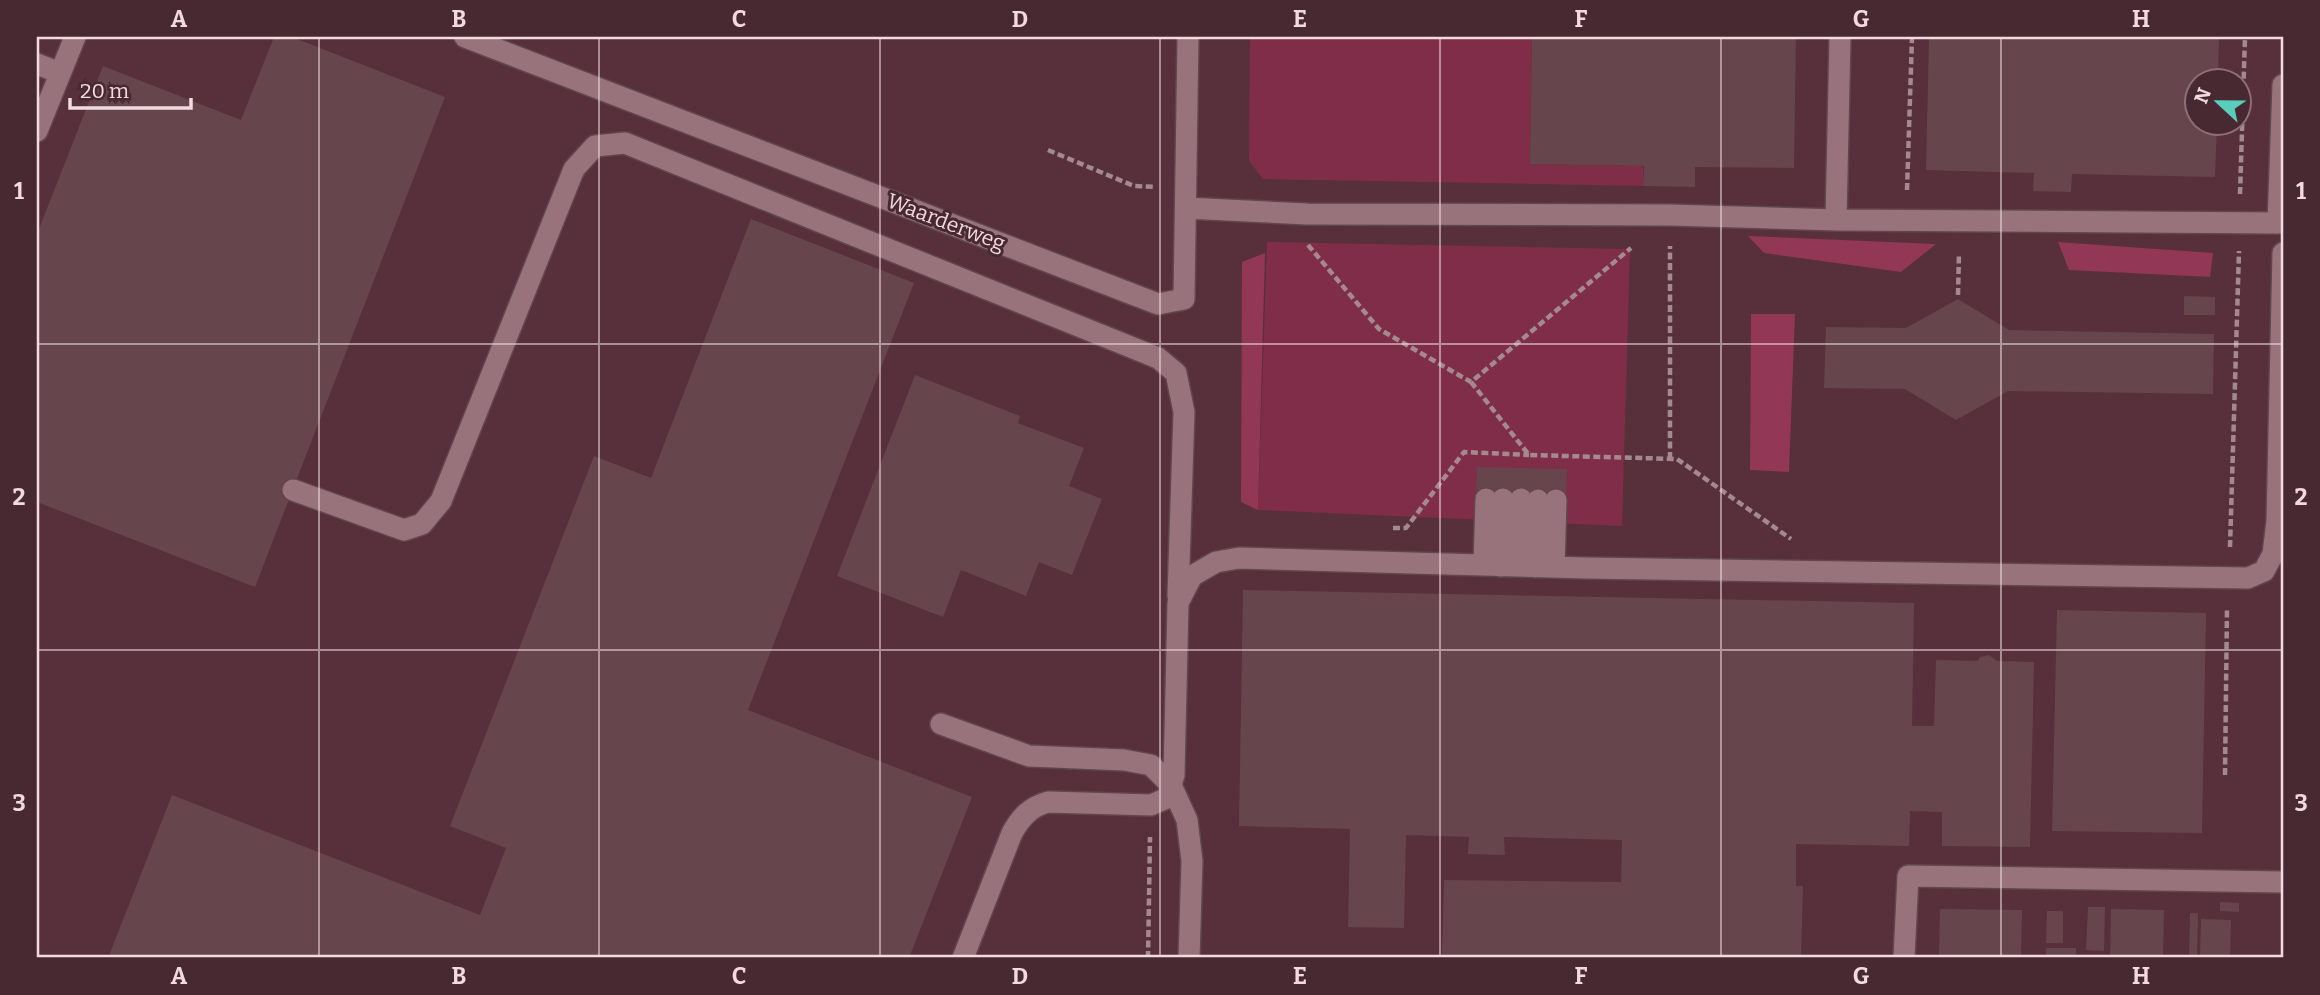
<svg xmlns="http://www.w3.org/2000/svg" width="2320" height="995" viewBox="0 0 2320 995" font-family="Bitter,serif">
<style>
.built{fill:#57303b;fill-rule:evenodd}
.green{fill:#802d49}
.forest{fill:#923755}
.building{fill:#67454d}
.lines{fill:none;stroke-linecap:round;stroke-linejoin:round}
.minor-casing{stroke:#61464d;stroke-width:24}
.path{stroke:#a48a90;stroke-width:4.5;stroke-dasharray:7 3.5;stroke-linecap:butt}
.minor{stroke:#99737c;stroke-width:21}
.grid{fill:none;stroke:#f1dbe0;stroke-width:2;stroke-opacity:0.55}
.labels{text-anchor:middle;stroke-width:6;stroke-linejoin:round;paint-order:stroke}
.street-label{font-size:21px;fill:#f1dbe0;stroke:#492931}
.neatline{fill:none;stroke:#f1dbe0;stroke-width:2.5}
.grid-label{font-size:23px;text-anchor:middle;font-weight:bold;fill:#f1dbe0}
</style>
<rect width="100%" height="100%" fill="#492931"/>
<path class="built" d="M37,37H2283V958H37ZM2198,80H2240V122H2198Z"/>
<path class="green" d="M1250,37H1532L1530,164L1643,166V186L1263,179L1249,161Z
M1267,242L1630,249L1622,526L1258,510Z"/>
<path class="forest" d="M1748,236L1936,244L1901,272L1764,253Z
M2058,242L2213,253L2210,277L2069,270Z
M1265,253L1258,510L1241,502L1242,262Z
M1751,314H1795L1789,472L1750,470Z"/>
<path class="building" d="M274,37H292L445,97L255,587L37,502V234L103,66L241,120Z
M1532,37H1796L1794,168L1695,167V187L1643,186L1644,166L1530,164Z
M1929,37H2219L2218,80H2198V122H2217L2215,177L2072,174L2071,192L2033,191L2034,173L1926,170Z
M751,219L914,283L748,710L972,797L909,958H108L172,795L480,915L506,848L450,826L594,456L651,478Z
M2184,296L2215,297V315H2184Z
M1958,299L2009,330L2214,334L2213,394L2008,391L1956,420L1905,389L1824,388L1826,327L1906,328Z
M915,375L1020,416L1018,423L1084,448L1069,486L1102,499L1072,575L1039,562L1026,596L961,570L943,617L837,576Z
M1477,467L1567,469L1566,500L1476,499Z
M1243,590L1914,603L1912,726H1934L1936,660L1978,661L1980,657L1989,655L1997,661L2034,662L2030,847L1942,846V812L1910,811L1909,846L1796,844V886H1803L1801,958H1442L1444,880L1621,882L1622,840L1504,837L1505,855L1468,854L1469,837L1406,835L1404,928L1348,927L1350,829L1239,826Z
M2057,610L2206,613L2202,833L2052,831Z
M2220,902L2239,903V912L2220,911Z
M2088,907H2105L2104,951L2086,950Z
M1940,909L2022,910L2021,958H1939Z
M2111,909L2164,910L2163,958H2110Z
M2047,911H2063V943H2046Z
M2190,913H2198L2197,958H2189Z
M2201,919L2231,920L2230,958L2200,957Z
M2046,948H2076V958H2046Z"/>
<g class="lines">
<g class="minor-casing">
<path id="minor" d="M465,37L1158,304L1184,299L1188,37
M37,64L60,73
M37,131L75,37
M1186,208L1307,214L1670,215L1836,220L2278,223L2283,85
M1836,220L1840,37
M293,490L404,530L422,524L441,501L574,169L595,146L625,143L1158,358L1176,373L1184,412L1178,596
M1484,565L1486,499
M1501,566L1503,499
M1519,566L1521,499
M1535,567L1538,500
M1554,567L1556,500
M941,724L1029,756L1124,760L1151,765L1171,785L1187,820L1192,861L1189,958
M963,958L1012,833C1021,817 1030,807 1048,802L1151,805L1167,798L1174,775L1178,603L1192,576L1216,562L1239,558L1586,568L2248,578L2264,571L2273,554L2277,521L2283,253
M1904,958L1908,876L2283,882"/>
</g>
<path class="path" d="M1048,150L1134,186L1156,187
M1907,190L1912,37
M2240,194L2245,37
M1308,245L1379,329L1471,382L1631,248
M1958,295L1959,253
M1471,382L1529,455L1677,459L1791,539
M1670,459V246
M1393,528H1406L1464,452L1529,455
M2230,547L2239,251
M2225,775L2227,608
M1148,958L1150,837"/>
<use href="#minor" class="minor"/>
</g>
<path class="grid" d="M319,37V958M599,37V958M880,37V958M1160,37V958M1440,37V958M1721,37V958M2001,37V958M37,344H2283M37,650H2283"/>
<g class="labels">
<g class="street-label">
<text transform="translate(946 222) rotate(21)" y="7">Waarderweg</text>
</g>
</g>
<rect width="2320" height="995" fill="none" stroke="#492931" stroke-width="77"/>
<g transform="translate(2218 102) rotate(292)"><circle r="33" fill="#492931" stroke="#8c7077" stroke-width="2"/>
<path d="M0-5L12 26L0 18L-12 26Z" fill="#5acebd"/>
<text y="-10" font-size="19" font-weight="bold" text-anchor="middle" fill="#f1dbe0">N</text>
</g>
<path d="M70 98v10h121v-10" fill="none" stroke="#f1dbe0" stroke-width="3.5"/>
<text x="80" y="98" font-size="21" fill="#f1dbe0" stroke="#492931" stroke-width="5" paint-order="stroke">20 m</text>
<rect x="38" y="38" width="2244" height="918" class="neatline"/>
<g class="grid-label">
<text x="179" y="27">A</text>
<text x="459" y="27">B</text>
<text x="739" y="27">C</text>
<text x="1020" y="27">D</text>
<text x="1300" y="27">E</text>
<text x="1581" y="27">F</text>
<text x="1861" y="27">G</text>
<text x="2141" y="27">H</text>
<text x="19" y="199">1</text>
<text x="2301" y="199">1</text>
<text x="19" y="505">2</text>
<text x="2301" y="505">2</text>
<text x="19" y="811">3</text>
<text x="2301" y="811">3</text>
<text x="179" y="984">A</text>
<text x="459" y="984">B</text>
<text x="739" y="984">C</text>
<text x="1020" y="984">D</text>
<text x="1300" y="984">E</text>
<text x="1581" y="984">F</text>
<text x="1861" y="984">G</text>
<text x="2141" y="984">H</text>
</g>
</svg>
